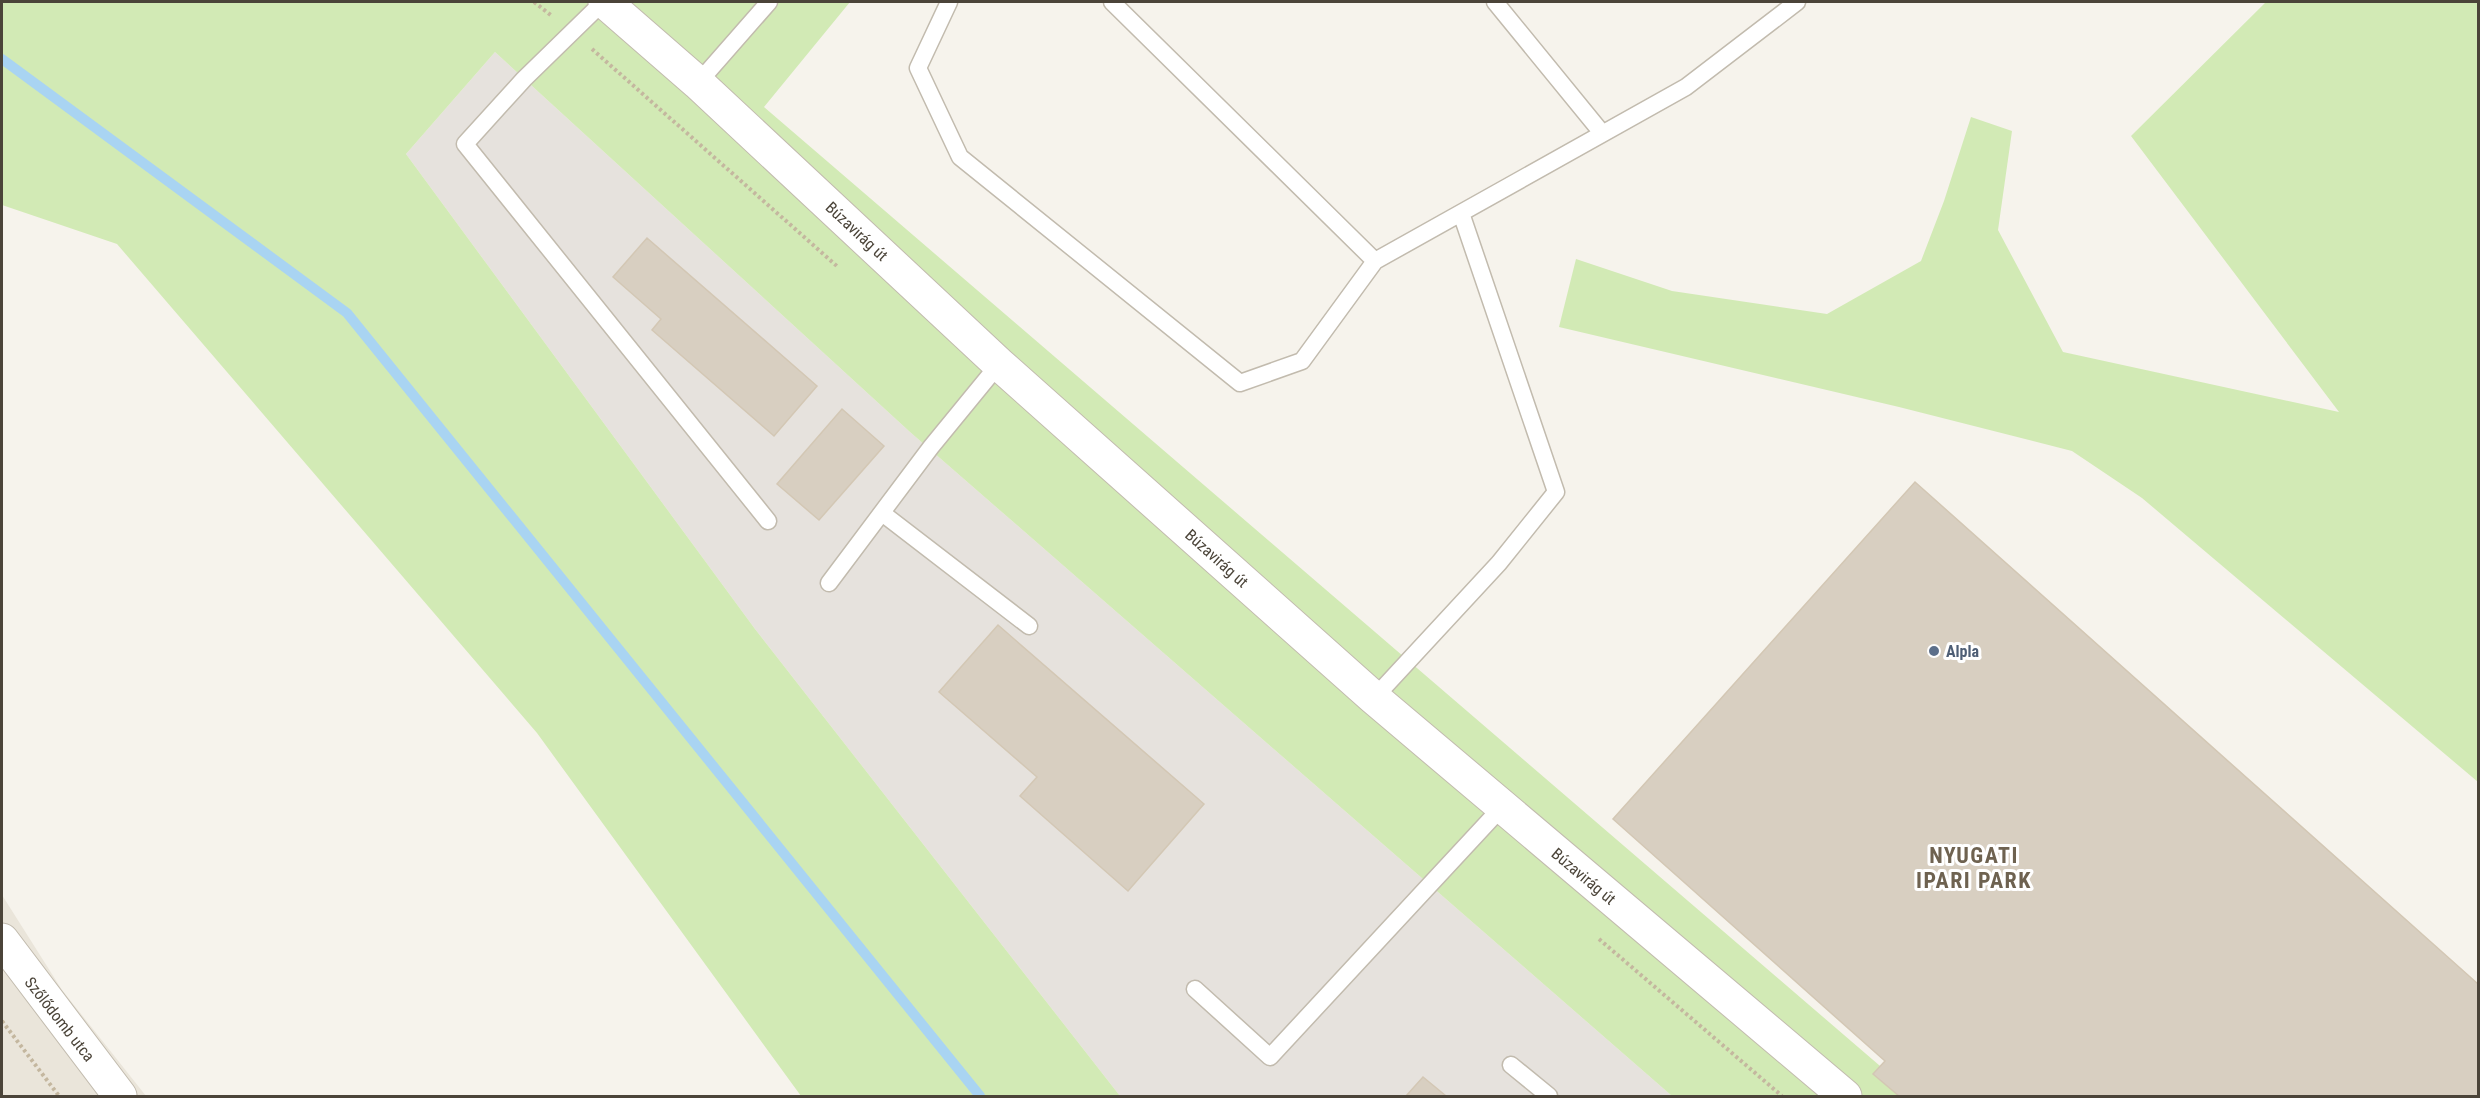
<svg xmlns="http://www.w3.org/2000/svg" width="2480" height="1098" viewBox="0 0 2480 1098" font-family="'Roboto Condensed',sans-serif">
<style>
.residential{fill:#eae5da}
.industrial{fill:#e6e2dd}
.green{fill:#d2eab5}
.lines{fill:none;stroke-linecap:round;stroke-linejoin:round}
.stream{stroke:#a9d4f2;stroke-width:10}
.building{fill:#d8cfc1;stroke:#d3c7b4;stroke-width:1.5}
.lane-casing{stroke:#c2bbae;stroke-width:19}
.street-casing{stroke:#c2bbae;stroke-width:35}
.path{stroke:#c4b79f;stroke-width:4;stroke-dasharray:3 3;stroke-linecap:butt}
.lane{stroke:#fff;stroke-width:16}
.street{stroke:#fff;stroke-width:33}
.service-dot{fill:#5c6f8a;stroke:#fff;stroke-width:2}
.labels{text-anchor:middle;stroke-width:6;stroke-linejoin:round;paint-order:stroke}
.street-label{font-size:16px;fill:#4b4439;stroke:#fff}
.service-label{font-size:16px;font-weight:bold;fill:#4e5e75;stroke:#fff;text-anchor:start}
.district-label{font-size:22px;font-weight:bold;letter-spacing:1.5px;fill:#6e6250;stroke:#fff}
</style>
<rect width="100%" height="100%" fill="#f6f3ec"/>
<path class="residential" d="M2,895L62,990L146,1096H2Z"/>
<path class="industrial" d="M495,52L910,432L1672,1096H1120L755,629L406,154Z"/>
<path class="green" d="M2,2H850L764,107L1915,1096H1672L910,432L495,52L406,154L755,629L1120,1096H801L537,733L117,244L2,205Z
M2266,2H2478V782L2142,498L2072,451L1899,407L1559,327L1576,259L1672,291L1827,314L1921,261L1944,201L1971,117L2012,131L1998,230L2063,352L2339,412L2131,136Z"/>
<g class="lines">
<path class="stream" d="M2,59L347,313L980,1096"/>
</g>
<path class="building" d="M647,238L817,386L774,436L652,330L661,319L613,277Z
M842,409L884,446L819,520L777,484Z
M1915,482L2478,984V1096H1899L1873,1074L1885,1061L1613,819Z
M998,625L1204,804L1128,891L1020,796L1037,777L939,692Z
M1423,1077L1446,1096H1406Z"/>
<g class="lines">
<g class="lane-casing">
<path id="lane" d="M603,2L524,79L465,144L768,521
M949,2L918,68L960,157L1240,383L1302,361L1375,261L1686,87L1797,2
M1112,2L1375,261
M1495,2L1602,133
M698,83L769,2
M882,513L1029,626
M829,583L931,447L999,364
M1374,698L1499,563L1556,492L1461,213
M1195,989L1270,1057L1502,807
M1511,1065L1549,1096"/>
</g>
<g class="street-casing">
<path id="street" d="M605,2L698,83L999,364L1374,698L1845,1096
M2,940L120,1096"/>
</g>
<path class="path" d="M534,2L552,16
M592,49L838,267
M1599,939L1782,1096
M2,1021L59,1096"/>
<use href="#lane" class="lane"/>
<use href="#street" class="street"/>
</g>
<circle class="service-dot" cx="1934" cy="651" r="6"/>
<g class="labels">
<g class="street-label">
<text transform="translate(857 231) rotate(43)" y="6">Búzavirág út</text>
<text transform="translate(1217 558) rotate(42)" y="6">Búzavirág út</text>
<text transform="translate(1584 876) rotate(40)" y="6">Búzavirág út</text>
<text transform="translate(60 1019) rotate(52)" y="6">Szőlődomb utca</text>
</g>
<g class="service-label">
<text x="1946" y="657">Alpla</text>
</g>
<g class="district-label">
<text x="1974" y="863">NYUGATI<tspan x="1974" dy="25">IPARI PARK</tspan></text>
</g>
</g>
<rect width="2480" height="1098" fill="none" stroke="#4b4439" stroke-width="6"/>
</svg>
